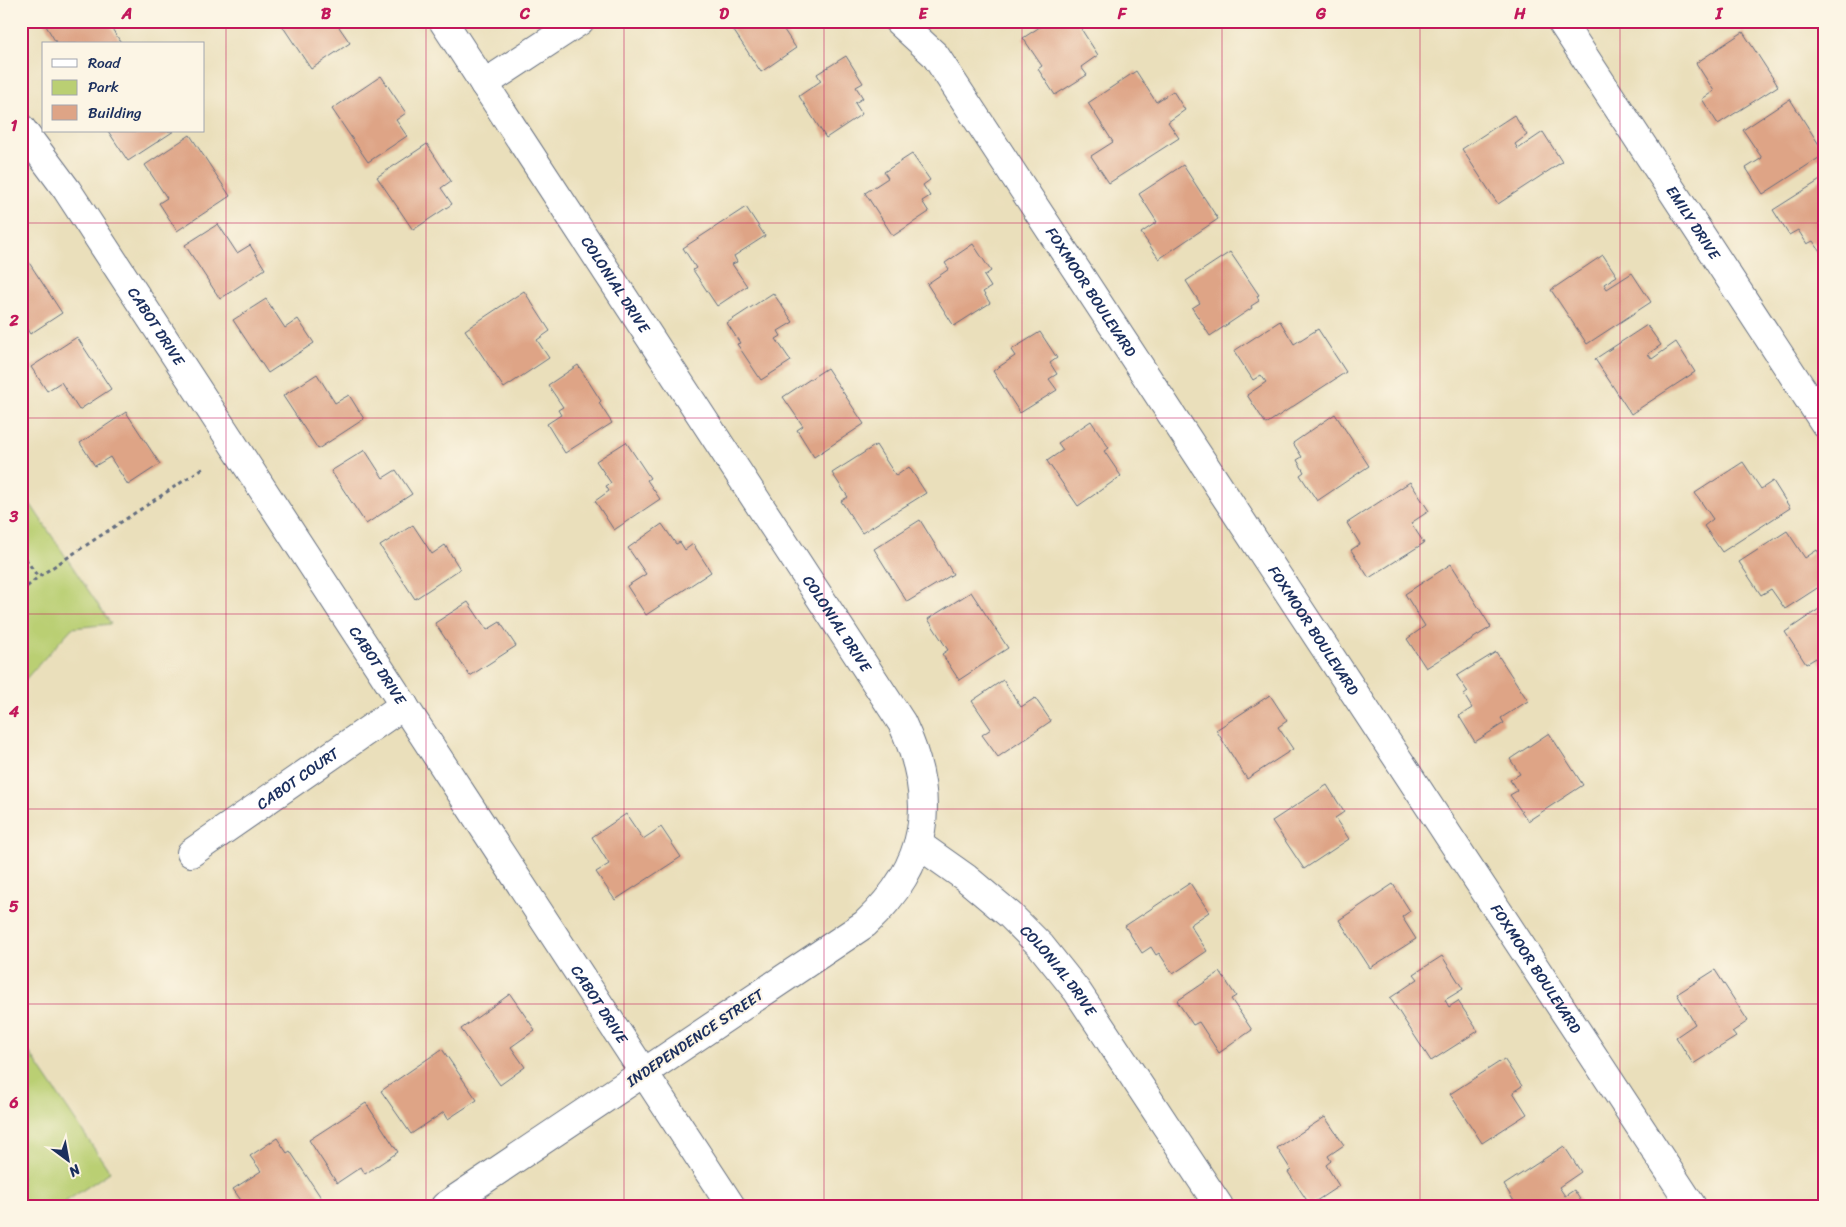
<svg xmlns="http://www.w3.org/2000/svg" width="1846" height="1227" viewBox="0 0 1846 1227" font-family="Sriracha,sans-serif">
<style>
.green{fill:#bacf73;stroke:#6a7f68}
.building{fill:#dea486}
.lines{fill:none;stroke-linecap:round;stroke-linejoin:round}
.street-casing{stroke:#636d7f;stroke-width:30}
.path{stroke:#636d7f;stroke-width:3;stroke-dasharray:4 4;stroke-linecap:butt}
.street{stroke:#fff;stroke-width:28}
.grid{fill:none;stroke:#c2185b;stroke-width:1;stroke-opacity:0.55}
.labels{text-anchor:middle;stroke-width:4;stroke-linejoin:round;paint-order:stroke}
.street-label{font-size:15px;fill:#1b2f5e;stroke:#fcf5e5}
.neatline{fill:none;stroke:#c2185b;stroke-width:2}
.grid-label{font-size:16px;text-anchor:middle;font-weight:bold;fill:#c2185b}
</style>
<rect width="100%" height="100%" fill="#fcf5e5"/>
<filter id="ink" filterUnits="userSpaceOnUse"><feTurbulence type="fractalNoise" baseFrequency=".02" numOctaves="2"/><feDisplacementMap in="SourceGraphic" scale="10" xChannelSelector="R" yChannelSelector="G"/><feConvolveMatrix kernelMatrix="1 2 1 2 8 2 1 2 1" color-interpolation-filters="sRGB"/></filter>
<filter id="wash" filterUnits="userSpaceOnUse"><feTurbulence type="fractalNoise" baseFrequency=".0096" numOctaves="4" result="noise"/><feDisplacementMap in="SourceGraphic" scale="20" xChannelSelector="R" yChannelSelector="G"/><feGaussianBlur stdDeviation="1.12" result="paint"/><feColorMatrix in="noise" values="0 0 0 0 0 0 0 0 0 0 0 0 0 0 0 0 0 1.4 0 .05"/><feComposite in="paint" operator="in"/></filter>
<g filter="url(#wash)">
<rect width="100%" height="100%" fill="#eadfbb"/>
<path class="green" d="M21,490L111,624L72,628L21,684Z
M21,1040L110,1172L59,1206H21Z"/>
<g id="blocks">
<path class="building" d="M43,21H107L122,44H57Z
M279,21H348L339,27L350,43L311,69Z
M778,21L796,48L761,72L728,22Z
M1049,21H1076L1098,55L1081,67L1087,75L1055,95L1038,69L1042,66L1023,38Z
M1743,32L1778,86L1718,124L1702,99L1714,91L1696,63Z
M846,56L863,83L856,87L863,98L855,103L862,114L826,138L799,96L821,81L817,74Z
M1136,71L1156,102L1173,91L1185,110L1168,122L1179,138L1109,183L1091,156L1113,142L1088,103Z
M381,76L406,113L396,120L407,136L368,162L332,109Z
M1790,99L1825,154L1763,194L1746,168L1762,158L1743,130Z
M1514,115L1527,135L1515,144L1518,149L1543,132L1562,162L1498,204L1462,149Z
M108,131H174L128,161Z
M190,135L230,196L177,231L159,203L167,198L145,165Z
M427,144L451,181L441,188L452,204L413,230L377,177Z
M912,154L930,180L923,185L930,196L922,201L929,212L893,236L865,193L888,178L884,172Z
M1183,165L1218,219L1159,259L1141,233L1157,222L1139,194Z
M1825,177V252L1822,254L1813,241L1807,244L1798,230L1789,235L1773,210Z
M746,207L765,236L734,256L737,262L732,264L747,286L717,306L693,270L696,268L683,248Z
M218,224L237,253L250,245L265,269L220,299L185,245Z
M973,244L991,271L984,276L991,287L983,292L990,303L954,326L927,284L949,269L945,263Z
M1230,252L1259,295L1257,296L1259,301L1251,306L1252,308L1210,336L1192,308L1200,303L1186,281Z
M1603,255L1617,276L1604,284L1607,289L1632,273L1651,302L1587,344L1551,290Z
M28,261L62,313L30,334L21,320V266Z
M524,291L550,331L537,340L549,358L504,388L465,330Z
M773,293L793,322L778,331L781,336L776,339L791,361L761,380L737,344L740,343L727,323Z
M266,299L285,328L298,319L314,343L268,373L233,320Z
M1280,321L1294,344L1318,329L1346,372L1266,424L1247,395L1266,382L1261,375L1253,380L1234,351Z
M1647,325L1661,345L1648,354L1652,359L1676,342L1695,372L1631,414L1595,359Z
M1040,332L1057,358L1050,363L1057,374L1049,379L1057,390L1020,413L993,371L1015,356L1011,350Z
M77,337L111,389L79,410L61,382L47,391L31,367Z
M578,365L601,401L599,403L612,423L565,453L547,424L561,415L558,410L563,407L548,385Z
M827,368L864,424L814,457L797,430L803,426L783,397Z
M317,374L335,403L349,395L364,419L318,449L283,396Z
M126,412L160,464L128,485L110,457L95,466L80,443Z
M1335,414L1369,466L1317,501L1300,475L1304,472L1297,460L1302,457L1293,443Z
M1091,421L1109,448L1104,451L1121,476L1078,506L1047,461L1063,450L1058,443Z
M626,442L650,478L647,480L660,499L614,530L595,501L609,491L606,486L611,483L596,461Z
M876,445L896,476L909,467L926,493L862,533L841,501L848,497L832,473Z
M365,450L383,478L396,470L412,494L366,524L331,471Z
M1743,462L1761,489L1773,481L1790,508L1722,552L1704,526L1713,519L1695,493Z
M1410,482L1429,511L1411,523L1424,543L1369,578L1351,550L1360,544L1347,523Z
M920,520L953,574L907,602L874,549Z
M662,524L676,544L680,542L685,550L693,544L711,572L646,615L627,586L646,574L628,548Z
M413,525L432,554L445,545L460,569L415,599L380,546Z
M1787,531L1805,558L1817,550L1825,563V583L1785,609L1771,589L1761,595L1739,562Z
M1451,564L1491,627L1426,668L1407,639L1425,626L1405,594Z
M971,592L1008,648L959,680L942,654L948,650L928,619Z
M468,602L487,630L500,622L516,646L470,676L435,623Z
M1825,605V671L1816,658L1806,664L1785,632Z
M1496,652L1528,701L1501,718L1504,723L1475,742L1459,716L1472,708L1464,695L1468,692L1457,676Z
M1003,680L1021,707L1035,698L1051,721L998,757L982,735L991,729L972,701Z
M1270,695L1287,721L1278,727L1293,749L1247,779L1216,730Z
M1549,733L1583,785L1528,821L1510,795L1517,791L1510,780L1520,774L1510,759Z
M1327,785L1344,812L1335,818L1349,839L1304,869L1272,821Z
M626,814L643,839L661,827L681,857L615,900L596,872L609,864L592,837Z
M1190,883L1209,912L1190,925L1207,951L1173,974L1159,953L1156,955L1151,947L1142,953L1125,926Z
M1393,884L1410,911L1402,917L1416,939L1370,968L1339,920Z
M1442,956L1463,989L1445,1000L1449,1007L1458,1001L1478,1031L1431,1061L1390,998L1418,979L1414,974Z
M1715,970L1748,1021L1732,1032L1736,1037L1693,1064L1676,1037L1695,1024L1677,994Z
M1220,972L1236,996L1231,999L1252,1030L1219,1053L1199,1022L1193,1025L1177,1001Z
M510,994L535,1030L511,1047L525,1067L500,1085L461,1029Z
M442,1049L477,1100L448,1119L444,1112L411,1134L381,1091Z
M1504,1059L1522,1086L1513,1092L1527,1114L1482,1143L1450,1094Z
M366,1103L398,1152L365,1174L361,1167L337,1183L309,1140Z
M1325,1117L1344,1145L1328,1156L1331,1161L1326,1165L1339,1186L1310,1205L1288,1172L1291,1170L1277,1148Z
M277,1138L287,1153L290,1151L324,1202L319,1206H245L233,1189L261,1171L250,1156Z
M1564,1146L1581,1172L1559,1187L1565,1196L1574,1190L1584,1206H1517L1504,1185Z"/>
</g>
</g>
<g filter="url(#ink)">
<use href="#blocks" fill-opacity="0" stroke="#636d7f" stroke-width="1"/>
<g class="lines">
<g class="street-casing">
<g id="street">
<path id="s1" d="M443,21L902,723C938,801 929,864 865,924L445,1206"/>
<path id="s2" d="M898,21L935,55L1692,1206"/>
<path id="s3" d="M1561,21L1825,424"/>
<path d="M484,84L580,21"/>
<path id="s4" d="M21,128L67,190L731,1206"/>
<path id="s5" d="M918,844L966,878L1010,915L1041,946L1077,991L1219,1206"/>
<path id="s6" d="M191,853L404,705"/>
</g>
</g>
<path class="path" d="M21,552L38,577
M21,592L38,577L203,468"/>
<use href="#street" class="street"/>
</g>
</g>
<path class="grid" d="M226,21V1206M426,21V1206M624,21V1206M824,21V1206M1022,21V1206M1222,21V1206M1420,21V1206M1620,21V1206M21,223H1825M21,418H1825M21,614H1825M21,809H1825M21,1004H1825"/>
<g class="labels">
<g class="street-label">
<text dy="5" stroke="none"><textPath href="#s3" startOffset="241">EMILY DRIVE</textPath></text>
<text dy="5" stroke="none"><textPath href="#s1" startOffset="315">COLONIAL DRIVE</textPath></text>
<text dy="5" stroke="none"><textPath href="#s2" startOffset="334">FOXMOOR BOULEVARD</textPath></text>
<text dy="5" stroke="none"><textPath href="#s4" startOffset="240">CABOT DRIVE</textPath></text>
<text dy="5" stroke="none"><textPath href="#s1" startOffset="720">COLONIAL DRIVE</textPath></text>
<text dy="5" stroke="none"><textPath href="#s2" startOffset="739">FOXMOOR BOULEVARD</textPath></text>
<text dy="5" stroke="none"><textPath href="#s4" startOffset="645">CABOT DRIVE</textPath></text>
<text dy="5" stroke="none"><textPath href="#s6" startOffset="130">CABOT COURT</textPath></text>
<text dy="5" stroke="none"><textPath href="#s2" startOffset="1144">FOXMOOR BOULEVARD</textPath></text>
<text dy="5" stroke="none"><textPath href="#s5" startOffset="190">COLONIAL DRIVE</textPath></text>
<text dy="5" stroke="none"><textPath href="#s4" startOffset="1050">CABOT DRIVE</textPath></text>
<text transform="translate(695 1038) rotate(-34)" y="5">INDEPENDENCE STREET</text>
</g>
</g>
<rect width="1846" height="1227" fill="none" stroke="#fcf5e5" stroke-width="55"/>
<rect x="42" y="42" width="162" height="90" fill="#fcf5e5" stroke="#a2a6af"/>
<rect x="52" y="59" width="25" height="8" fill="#ffffff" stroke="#a2a6af"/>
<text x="88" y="68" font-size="15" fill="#1b2f5e">Road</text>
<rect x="52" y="80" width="25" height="15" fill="#bacf73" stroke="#a2a6af"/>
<text x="88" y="92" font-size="15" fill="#1b2f5e">Park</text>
<rect x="52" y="105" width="25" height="15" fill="#dea486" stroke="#a2a6af"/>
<text x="88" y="118" font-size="15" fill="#1b2f5e">Building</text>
<g transform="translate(68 1160) rotate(148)" stroke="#fcf5e5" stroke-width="4" paint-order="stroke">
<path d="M0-4L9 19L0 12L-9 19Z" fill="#1b2f5e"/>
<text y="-8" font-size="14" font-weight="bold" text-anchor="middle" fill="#1b2f5e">N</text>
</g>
<rect x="28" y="28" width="1790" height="1172" class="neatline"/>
<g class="grid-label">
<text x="127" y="19">A</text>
<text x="326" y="19">B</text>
<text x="525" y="19">C</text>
<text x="724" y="19">D</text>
<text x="923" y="19">E</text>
<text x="1122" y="19">F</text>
<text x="1321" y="19">G</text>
<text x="1520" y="19">H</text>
<text x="1719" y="19">I</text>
<text x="14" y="131">1</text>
<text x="14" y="326">2</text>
<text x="14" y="522">3</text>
<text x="14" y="717">4</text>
<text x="14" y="912">5</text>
<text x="14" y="1108">6</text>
</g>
</svg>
